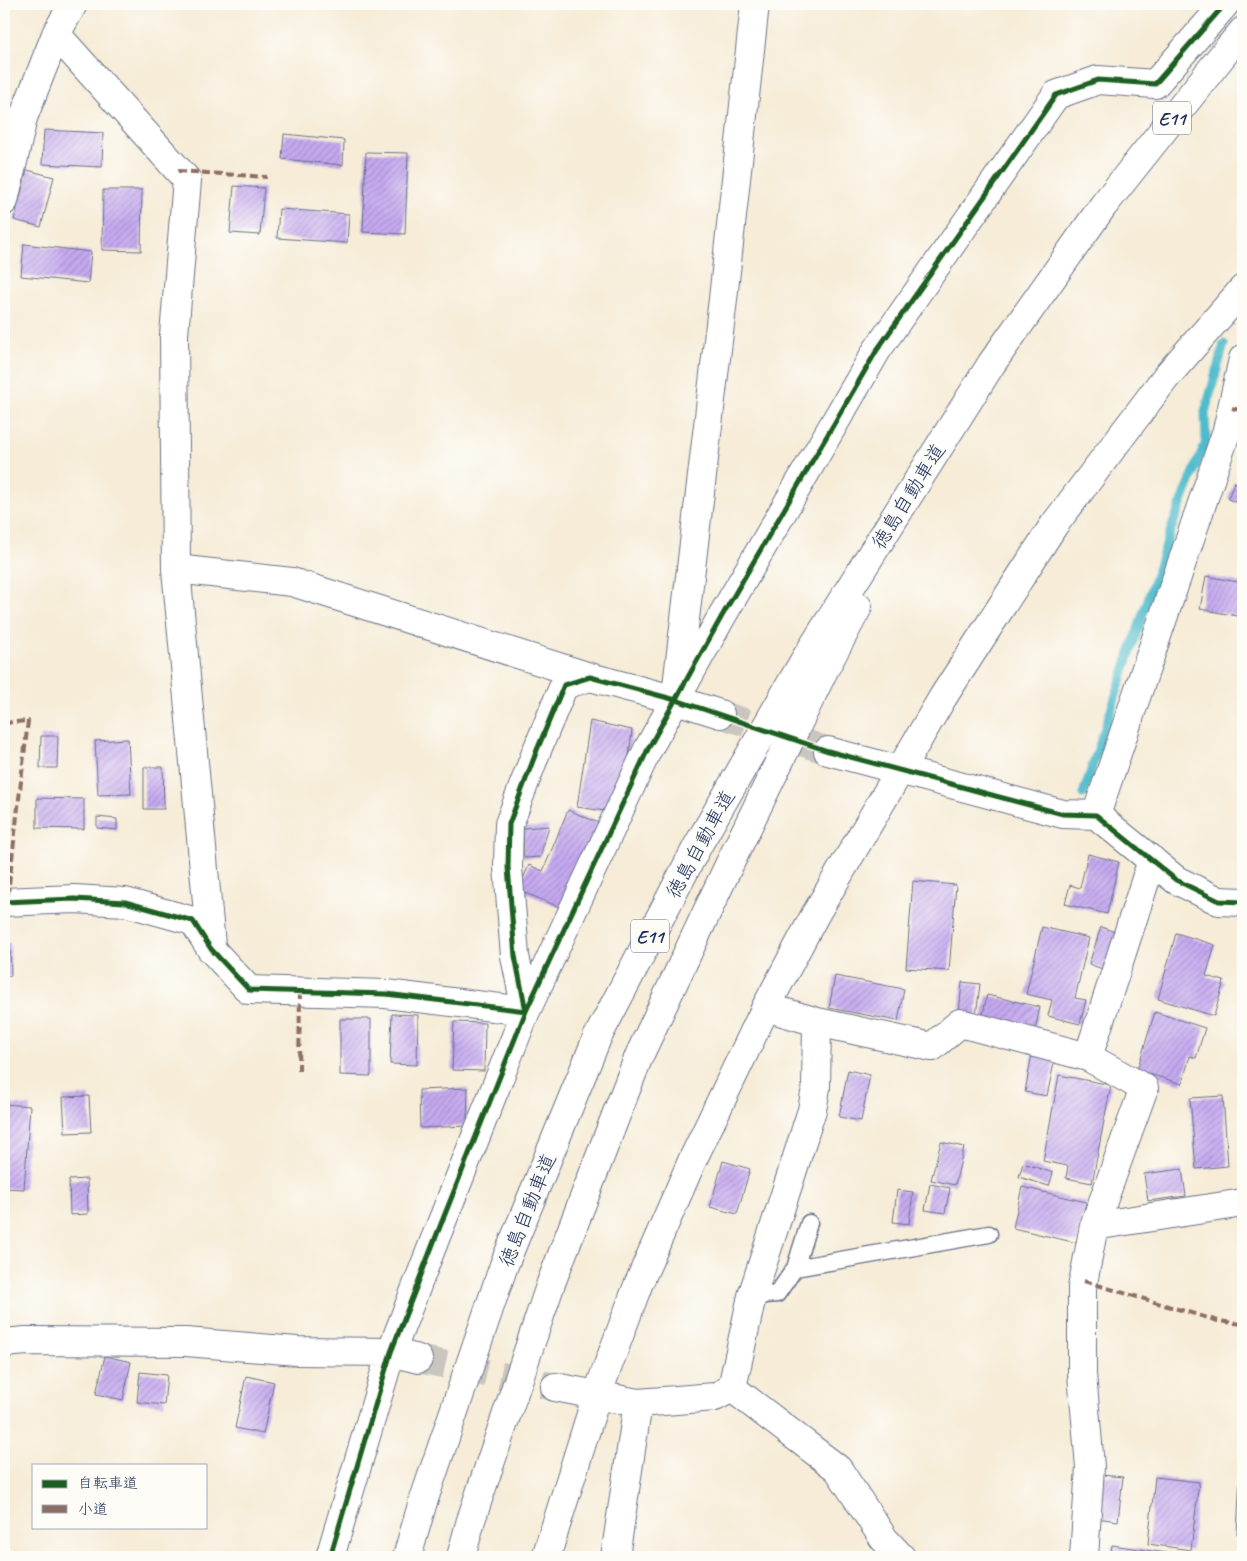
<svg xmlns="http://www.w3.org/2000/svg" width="1247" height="1561" viewBox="0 0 1247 1561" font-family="Caveat,'Klee One',sans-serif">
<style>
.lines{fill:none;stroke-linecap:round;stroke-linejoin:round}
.stream{stroke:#50bbcc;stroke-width:9}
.building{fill:url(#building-hatch)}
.street-tunnel{stroke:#cac6bf;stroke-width:28;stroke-dasharray:28 14;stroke-linecap:butt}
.lane-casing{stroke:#687188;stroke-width:19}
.street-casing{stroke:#687188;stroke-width:30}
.secondary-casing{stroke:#687188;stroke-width:30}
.highway-casing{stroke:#687188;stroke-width:30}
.lane{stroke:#fff;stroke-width:16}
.street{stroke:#fff;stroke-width:28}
.secondary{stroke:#fff;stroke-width:28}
.highway{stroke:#fff;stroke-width:28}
.quiet{stroke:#8d6e63;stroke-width:4;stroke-dasharray:8 4;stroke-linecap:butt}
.cycleway-casing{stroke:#fdfcf7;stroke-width:8}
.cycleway{stroke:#1b5e20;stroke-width:5}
.labels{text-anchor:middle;stroke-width:4;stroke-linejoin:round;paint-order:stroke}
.shield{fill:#fdfcf7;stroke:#5f6c8c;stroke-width:1}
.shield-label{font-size:19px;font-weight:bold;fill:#1b2f5e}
.street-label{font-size:20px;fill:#1b2f5e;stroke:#fdfcf7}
</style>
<defs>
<pattern id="building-hatch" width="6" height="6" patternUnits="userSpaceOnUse" patternTransform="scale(1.25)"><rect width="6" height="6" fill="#c6aaf1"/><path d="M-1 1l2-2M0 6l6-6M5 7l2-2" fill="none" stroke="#a08bc6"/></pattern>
</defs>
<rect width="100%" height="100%" fill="#fdfcf7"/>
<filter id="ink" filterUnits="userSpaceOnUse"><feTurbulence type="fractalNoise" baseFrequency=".02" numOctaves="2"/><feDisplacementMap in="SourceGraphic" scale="10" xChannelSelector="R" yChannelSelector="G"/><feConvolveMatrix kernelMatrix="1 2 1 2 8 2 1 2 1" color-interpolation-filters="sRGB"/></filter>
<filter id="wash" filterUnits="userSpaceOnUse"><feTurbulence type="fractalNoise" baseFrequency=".0096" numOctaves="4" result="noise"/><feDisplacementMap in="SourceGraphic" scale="20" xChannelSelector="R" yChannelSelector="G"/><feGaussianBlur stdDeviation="1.12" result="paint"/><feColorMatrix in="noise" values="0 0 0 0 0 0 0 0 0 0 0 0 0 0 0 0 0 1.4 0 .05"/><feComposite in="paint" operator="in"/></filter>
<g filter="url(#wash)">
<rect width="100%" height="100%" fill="#f6ecd7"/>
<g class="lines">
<path class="stream" d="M1083,794L1173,524L1206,442L1205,412L1224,344"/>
</g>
<g id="blocks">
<path class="building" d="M44,130L103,133L102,167L42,164Z
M284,134L344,140L343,165L282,159Z
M366,152L408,153L405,234L363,232Z
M27,170L54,177L41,227L14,220Z
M234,186L264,188L260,235L230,233Z
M103,190H142L141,251L102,250Z
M279,209L349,214L347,243L277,238Z
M24,244L91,252L88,283L21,276Z
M1234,482L1243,485V505L1228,499Z
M1206,576L1243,583V617L1200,609Z
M590,721L632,730L628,765L605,811L577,807Z
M41,736H58L57,768H40Z
M128,739L131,794L98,795L95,741Z
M144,767H163L164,809H144Z
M37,798L84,799V829L37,828Z
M568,810L599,823L564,909L518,890L529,865L543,871Z
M97,817L117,819V830L97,828Z
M549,826L540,857L524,858L523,828Z
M1088,854L1119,862L1107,914L1065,904L1070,885L1080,888Z
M913,881L956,885L949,971L906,968Z
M1042,927L1089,938L1075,998L1086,1000L1080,1024L1048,1016L1052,1000L1026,994Z
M1101,927L1118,933L1105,970L1089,964Z
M1176,933L1215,945L1206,976L1224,981L1214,1016L1158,999Z
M4,943H10L11,976L4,977Z
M835,976L904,989L898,1021L829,1008Z
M962,982L980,984L976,1016L959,1014Z
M987,995L1040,1007L1035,1030L982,1019Z
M1155,1012L1205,1028L1196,1058L1190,1056L1182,1084L1137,1070Z
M392,1014L418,1015L417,1065L390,1064Z
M340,1019H371V1076L340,1075Z
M454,1022L485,1023L484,1071L452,1070Z
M1032,1054L1055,1058L1047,1096L1025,1092Z
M848,1070L870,1075L861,1121L839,1117Z
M1059,1075L1111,1085L1092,1183L1066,1178L1068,1166L1043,1161Z
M468,1088L467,1126L420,1128L419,1090Z
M89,1096L91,1132L65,1133L63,1097Z
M1223,1096L1228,1166L1196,1169L1190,1098Z
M4,1104L30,1106L24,1189L4,1188Z
M941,1142L964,1147L955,1185L931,1180Z
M723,1161L750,1169L737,1214L710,1207Z
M1023,1163L1053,1173L1049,1186L1019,1177Z
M1182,1169L1186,1196L1148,1201L1144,1174Z
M87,1179L88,1214L70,1215L69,1180Z
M930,1184L950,1188L945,1213L925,1210Z
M1022,1187L1086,1202L1077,1243L1013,1228Z
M897,1190L913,1192L909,1224L893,1222Z
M105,1356L131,1362L123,1400L96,1394Z
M140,1372L167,1375L164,1405L137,1402Z
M246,1376L274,1382L263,1434L235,1428Z
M1240,1474H1243V1534H1237Z
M1101,1475L1123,1477L1118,1521L1096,1518Z
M1155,1477L1199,1482L1191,1550L1148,1544Z
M1112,1545L1174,1554V1557H1110Z"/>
</g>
</g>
<g filter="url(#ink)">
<use href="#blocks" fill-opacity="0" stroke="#687188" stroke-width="1"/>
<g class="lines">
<path class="street-tunnel" d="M720,714L828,751
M418,1359L555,1387"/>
<g class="lane-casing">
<path id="lane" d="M795,1268L809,1223
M752,1296L777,1294L795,1268L989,1234"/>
</g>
<g class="street-casing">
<path id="street" d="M56,34L187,180L174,335L176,569L211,945
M4,201L23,118L56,34L73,4
M176,569L292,582L590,677
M677,686L723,299L755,4
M828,751L1063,814L1096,815L1176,880L1219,901L1243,902
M1096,815L1227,430L1243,359
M4,902L74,899L125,902L193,921L211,949L249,990L386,994L526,1011L515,956L508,867L509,824L537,750L564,685L590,677L676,700L720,714
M817,1022L932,1047L960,1023L1088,1057
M1094,1226L1243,1203
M4,1343L26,1341L186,1342L297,1351L391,1352L418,1359
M555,1387L638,1403L715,1397L732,1388L752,1296L790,1179L812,1110L816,1088L817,1022L766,1007
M732,1388L838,1469L884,1539L901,1557
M330,1557L391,1352L435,1239L526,1011L648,749L722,616L877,350L1056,95L1098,80L1155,84L1225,4
M615,1557L638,1403
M1084,1557L1090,1467L1082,1374V1288L1094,1226L1144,1088L1088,1057L1152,860"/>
</g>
<g class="secondary-casing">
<path id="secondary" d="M546,1557L597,1395L638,1285L692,1161L766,1007L815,915L943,697L1054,525L1166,377L1243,289"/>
</g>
<g class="highway-casing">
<path id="highway" d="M407,1557L422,1505L504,1265L597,1038L698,845L804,661L992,363L1103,206L1226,51L1243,31
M461,1557L471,1520L551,1283L639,1056L729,865L824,670L858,607"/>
</g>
<use href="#lane" class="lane"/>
<use href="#street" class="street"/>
<use href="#secondary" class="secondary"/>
<use href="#highway" class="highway"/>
<path class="quiet" d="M178,171L267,177
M1232,408L1243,411
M4,723L28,721L7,902
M299,1071L300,991
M1084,1281L1218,1321L1243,1324"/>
<g class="cycleway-casing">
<path id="cycleway" d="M4,902L74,899L125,902L193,921L211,949L249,990L386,994L526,1011L515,956L508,867L509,824L537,750L564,685L590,677L676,700L828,751L1063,814L1096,815L1176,880L1219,901L1243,902
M330,1557L391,1352L435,1239L526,1011L648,749L722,616L877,350L1056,95L1098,80L1155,84L1225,4"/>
</g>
<use href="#cycleway" class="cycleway"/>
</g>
</g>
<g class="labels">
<g class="shield">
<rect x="1153" y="101.5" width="38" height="33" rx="4"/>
<rect x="631" y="919.5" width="38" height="33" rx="4"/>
</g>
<g class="shield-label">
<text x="1172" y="125">E11</text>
<text x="650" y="943">E11</text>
</g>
<g class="street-label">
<text transform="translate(908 496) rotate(-58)" y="7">徳島自動車道</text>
<text transform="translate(700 844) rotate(-61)" y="7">徳島自動車道</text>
<text transform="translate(527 1210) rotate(-68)" y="7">徳島自動車道</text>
</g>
</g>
<rect width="1247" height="1561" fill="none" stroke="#fdfcf7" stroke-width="20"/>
<rect x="32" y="1464" width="175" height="65" fill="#fdfcf7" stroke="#a3aaba"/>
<rect x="42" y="1480" width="25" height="8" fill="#1b5e20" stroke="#a3aaba"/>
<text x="78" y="1488" font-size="15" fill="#1b2f5e">自転車道</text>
<rect x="42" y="1505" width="25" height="8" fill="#8d6e63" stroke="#a3aaba"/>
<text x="78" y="1514" font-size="15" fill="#1b2f5e">小道</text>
</svg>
